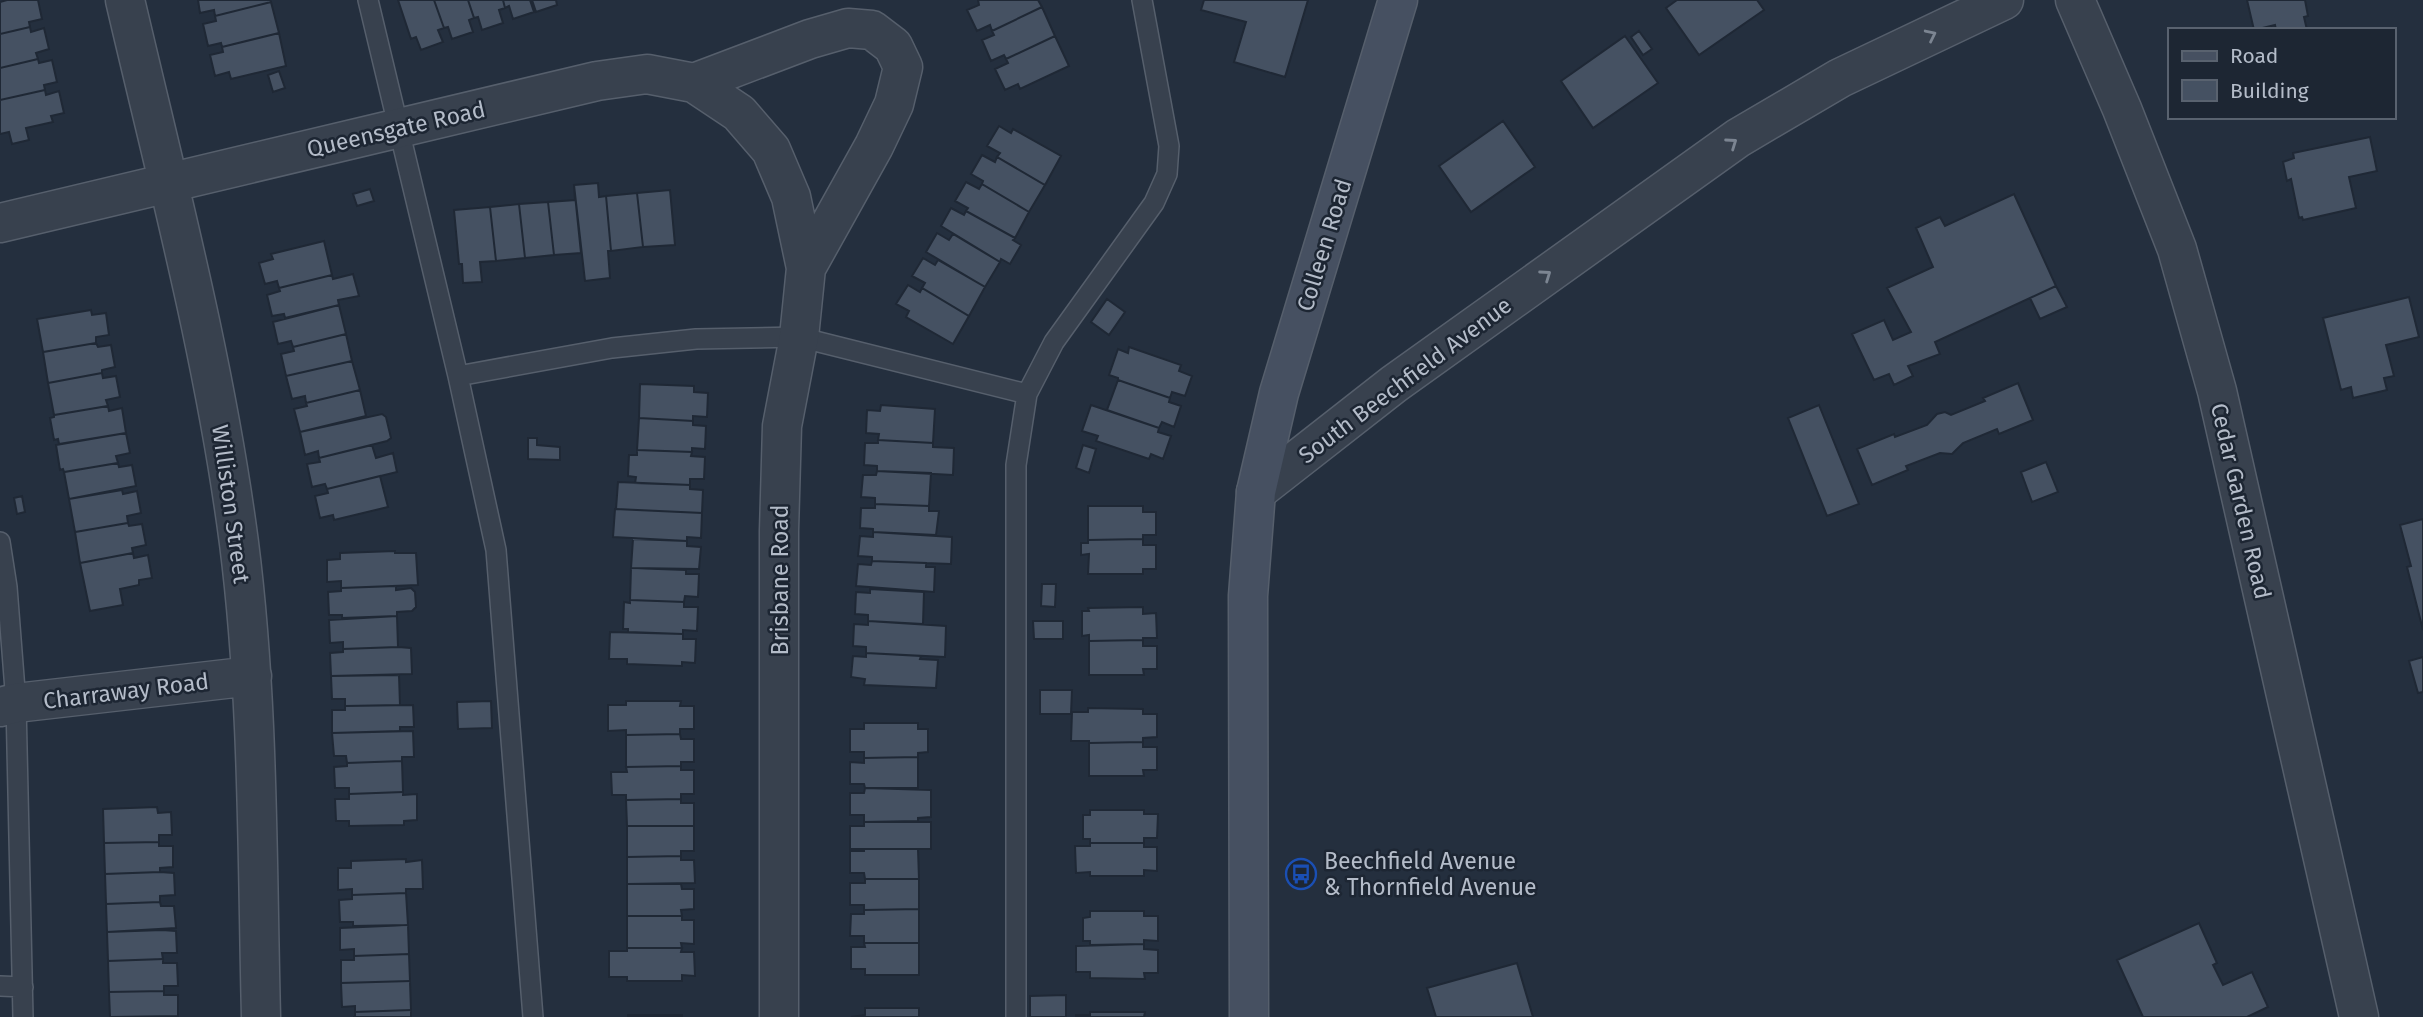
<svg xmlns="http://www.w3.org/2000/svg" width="2423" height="1017" viewBox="0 0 2423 1017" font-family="'Fira Sans',sans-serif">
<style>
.building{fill:#455162;stroke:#1f2835;stroke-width:2}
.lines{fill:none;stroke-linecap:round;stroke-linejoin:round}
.lane-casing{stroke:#565f6c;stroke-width:22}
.street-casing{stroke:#565f6c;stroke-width:41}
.secondary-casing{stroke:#565f6c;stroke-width:41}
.lane{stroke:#38414e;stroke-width:19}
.street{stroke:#38414e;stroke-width:38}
.secondary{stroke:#465061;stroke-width:38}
.oneway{stroke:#7c8592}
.labels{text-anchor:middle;stroke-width:5;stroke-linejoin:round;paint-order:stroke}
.street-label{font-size:23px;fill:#b4bcc9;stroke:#1d2633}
.poi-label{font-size:23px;fill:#b4bcc9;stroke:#1d2633;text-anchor:start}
</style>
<rect width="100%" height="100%" fill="#242f3e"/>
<path class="building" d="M7,0H38L42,19L29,22L30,27L0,34V2Z
M198,0H270L271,2L215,16L214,10L200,13Z
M398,0H434L444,28L438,30L443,42L421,50L416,37L411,39Z
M434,0H468L474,18L469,20L473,32L452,39L448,27L444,28Z
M468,0H503L505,8L499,10L503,23L482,30L478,17L474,18Z
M503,0H530L534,12L513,19L509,6L505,8Z
M532,0H556L557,5L536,12Z
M978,0H1038L1042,7L992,31L990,25L977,31L967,10L979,5Z
M1204,0H1308L1285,77L1234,62L1246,22L1201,10Z
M1677,0H1757L1764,10L1699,55L1666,8Z
M2247,0H2305L2308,16L2304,17L2307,30H2276L2275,25L2254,30Z
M271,2L279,33L222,47L221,43L208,46L203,24L216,21L215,16Z
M1042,7L1055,36L1006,59L1004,55L991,61L982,40L994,35L992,31Z
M30,27L31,32L44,28L49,49L36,53L38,59L0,68V34Z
M1639,31L1652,49L1643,55L1631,37Z
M279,33L286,66L231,79L229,72L215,76L210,55L223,52L222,47Z
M1055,36L1069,66L1020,89L1018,84L1005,90L995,69L1008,63L1006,59Z
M1625,36L1658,83L1593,128L1561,81Z
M38,59L39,63L52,60L57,82L44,85L45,90L0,100V68Z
M279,71L285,88L273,92L268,75Z
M45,90L46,95L59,91L64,113L51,116L53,122L26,128L29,140L12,144L9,132L0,134V100Z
M1503,121L1535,167L1471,212L1439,166Z
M999,126L1011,133L1013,129L1061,156L1045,185L997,157L1000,153L987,146Z
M2370,137L2377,171L2349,177L2356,208L2303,220L2302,217L2299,218L2291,179L2287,181L2283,162L2294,158L2293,153Z
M982,155L995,162L997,157L1045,185L1029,212L982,184L983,181L971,174Z
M966,182L979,189L982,184L1029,212L1015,238L966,211L968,208L955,201Z
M598,183L599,197L606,196L611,251H608L610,278L585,281L574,185Z
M574,185L581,253L554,255L548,202L575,200Z
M370,189L374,201L357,206L353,194Z
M670,190L675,245L643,247L637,193Z
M637,193L643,247L611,251L606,196Z
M2014,194L2056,286L1935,342L1940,354L1908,366L1913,376L1894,385L1889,374L1874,380L1852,334L1884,320L1893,340L1911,332L1887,288L1933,267L1916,228L1940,217L1945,226Z
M548,202L554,255L525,258L519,204Z
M519,204L525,258L496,261L490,207Z
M490,207L496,261L480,262L482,282L463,283L462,264H459L454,210Z
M951,208L964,215L966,211L1015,238L1013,240L1021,245L1010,264L1001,259L1000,262L941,226Z
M937,233L949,240L953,234L1000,262L985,287L926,252Z
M324,241L332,275L279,288L277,281L265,284L259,263L273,259L271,254Z
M923,258L935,265L938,260L985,287L969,316L922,288L925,283L912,276Z
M353,274L359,296L338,300L339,305L285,318L284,314L272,316L267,295L280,291L279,288L332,275L333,279Z
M908,285L920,292L922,288L969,316L953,344L906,317L909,311L896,304Z
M2056,286L2067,307L2040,319L2030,298Z
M2409,297L2419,337L2386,345L2394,376L2384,378L2387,390L2353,398L2351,387L2341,390L2323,318Z
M1107,299L1125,312L1109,335L1091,322Z
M339,305L346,334L293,347L291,341L278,344L273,322Z
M91,310L92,315L106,313L109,335L96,337V343L43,352L37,319Z
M346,334L352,361L286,376L281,354L294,351L293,347Z
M96,343L98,347L111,345L115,367L102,370V373L48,383L43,352Z
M1129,347L1181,365L1179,371L1192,376L1185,396L1172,392L1170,398L1118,380V378L1109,375L1118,349L1128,353Z
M352,361L360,390L306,403L305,396L292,399L286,376Z
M102,373L103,378L116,376L120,397L106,400L108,406L54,415L48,383Z
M1118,380L1170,398L1169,402L1181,406L1174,427L1162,422L1159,428L1107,410Z
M2018,383L2033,420L1999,434L1997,429L1963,443L1952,454L1940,453L1906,466L1908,470L1872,485L1857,449L1894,434L1895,437L1927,425L1937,414L1945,412L1951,415L1985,401L1983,398Z
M640,384L694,386V392L708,393L707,417L693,416V421L639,418Z
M360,390L366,416L300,432L294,409L307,406L306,403Z
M881,405L935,409L933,443L878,440L879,434L866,433L867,410L880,411Z
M1091,405L1159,428L1158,432L1171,436L1163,459L1151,454L1149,459L1096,441L1098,436L1082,431Z
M1819,405L1859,504L1827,516L1788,418Z
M108,406L109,411L122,408L126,433L59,444L58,439L54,440L50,418L54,417V415Z
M382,414L386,417L391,438L387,441L319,458L318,451L305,455L300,432Z
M639,418L693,421V425L706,426L705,449L692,448V452L637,450Z
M126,433L130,453L116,456L118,463L64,472L63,469L60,470L56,445Z
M528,438H537V445L560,447V460L528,459Z
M878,440L933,443V447L954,448L953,475L877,471V466L864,465L865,443H878Z
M372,445L376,458L393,453L397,472L327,489L325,484L312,487L307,464L320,462L319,458Z
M1083,445L1096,449L1089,473L1076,468Z
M637,450L692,452L691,456L705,457L704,479H690V485L635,483L636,477L628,476L629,455H637Z
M2046,462L2058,492L2032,502L2021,472Z
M118,463L119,467L132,465L136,486L69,499L64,472Z
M877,471L931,473L929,506L875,504V498L861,497L863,475H876Z
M380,476L388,507L334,520L333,515L320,518L315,496L328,493L327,489Z
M618,482L690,485V489L703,490L702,513L616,509Z
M122,490L123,494L137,491L141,513L127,516L128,523L75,532L69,499Z
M22,496L25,512L17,514L14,498Z
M875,504L929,506V511H939L936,535L873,532V529L860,528L861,508H875Z
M1088,506H1143V512H1156V535H1143V539L1088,540Z
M615,509L702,513L701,538L687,537V541L613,537Z
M2423,519V630L2407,567L2411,566L2400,525Z
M128,523L129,526L142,524L146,545L132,548L133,553L80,563L75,532Z
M873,532L952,537L951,564L872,561V557L858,556L860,536L873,537Z
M633,539L687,541V546L701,547L699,569L631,568Z
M1143,539V545H1156V569H1143V574H1088L1089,554L1081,555V543H1088V540Z
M395,551V553H416L418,585L341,588V581L327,582V560L340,559V553Z
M133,553L134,558L148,555L152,578L139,580V585L120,589L123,605L90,611L80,563Z
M872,561L926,563V567H935L934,592L856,586L858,564L871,565Z
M631,568L686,570V574H699L698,597L685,596L684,602L630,600Z
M1042,584H1056L1055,607L1041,606Z
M396,586V590L411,588L415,592L416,607L412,611L397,612V616L342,618V615H329L328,592L341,591V588Z
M870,589L924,592L923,624L868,621V615L855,614L856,592L870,593Z
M630,600L684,602V607H698L697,631L683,630V634L628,632V629H623L624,602L630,603Z
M1143,607V614L1156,613L1157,638H1143V640L1089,641V635L1082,636V611H1089L1088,608Z
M397,616L398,647L343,649V642L330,643L329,620Z
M868,621L946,626L945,657L866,653V647L853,646L854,624L868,625Z
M1033,621H1063V639H1034Z
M610,632L683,634V639H696L695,663L682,662V666L627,664V659H609Z
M1143,640V646H1157V669H1143L1144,675H1089V641Z
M398,647L411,648L412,674L331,676L330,653L343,652V649Z
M866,653L921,656L920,659L938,660L936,688L864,685L865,679L851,677L853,656L866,657Z
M2423,657V692L2418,693L2409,661Z
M399,675L400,705L345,706V699H332L331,676Z
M1040,690H1072L1071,714H1040Z
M491,701L492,728L458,729L457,702Z
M626,701H681L680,706H694V729H680V734L626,735V730L608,731V705H626Z
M413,705L414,727H400V731L332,733V710H345V706Z
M1088,708L1143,709V714H1157V737L1143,738V742L1089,743V741H1071L1072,712H1088Z
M864,723H918V729H928V752L918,753V757L864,758V752H850V729H864Z
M413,731L414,757H402V761L347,763L346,756H334L332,733Z
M680,734L681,739H694V762H681V766L626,767V735Z
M1143,742V747H1157V770H1143L1144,776H1089V743Z
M918,757V788H865L864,784H850V762L864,763V758Z
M402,761L403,792L349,794V788H335L334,767L347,766V763Z
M681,766V770H694V794H681V799L626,800V795H612L611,772H627L626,767Z
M865,788L931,790V817L918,818V821L864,822V815H850V793H864Z
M403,792V795L417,794V820L404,821V825L349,826V821H336L335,799H349V794Z
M681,799V803H694V826H627L626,800Z
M157,807L158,813L171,812L172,835H159V842L104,843L103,809Z
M1090,810H1144V814H1158L1157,838H1144V843H1090V839H1083V815H1090Z
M864,822H931V849H850V826H864Z
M627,826H694V851H681V856L627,857Z
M159,842V846H173V867L160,868V872L105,874L104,843Z
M1090,843H1144V847H1157V871L1144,870V876H1090V872L1076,873L1075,846H1090Z
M864,849H918L919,879H865L864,873H850V851H864Z
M681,856V860H694L695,883L627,884V857Z
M406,859V862L422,860L423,889H406V893L352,895V889L338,890V868H351V861Z
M160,872L174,873L175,895L160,896V902L106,904L105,874Z
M865,879H919V909L864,910V905H850V883H865Z
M627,884H681L682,889H694V909L681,910L682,916H627Z
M406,893L408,925L353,926V922H340L339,900L352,899V895Z
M160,902L161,906H174L176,928L107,932L106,904Z
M919,909V943H864V936H850L851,914H864V910Z
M1090,911H1144V916H1158V941L1144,940V944L1090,945V941H1083V918L1090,917Z
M627,916H682V920H694V944L681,943L682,948H627Z
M2199,923L2217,963L2213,965L2223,985L2252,972L2268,1007L2247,1017H2143L2117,960Z
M408,925L409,954L354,956V949L340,950V928Z
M162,930L176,931L177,953H162L163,959L108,961L107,932Z
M864,943H919V975H865V969H851V947H865Z
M1144,944V949L1158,950V973H1144L1145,979L1090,978V972H1076V946Z
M627,948H682L681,952H694L695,976L682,975V981H627V977H609V951H627Z
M409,954L410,981L341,983V960H354V956Z
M163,959V963H177L178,986H164V991L109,992L108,961Z
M1517,963L1533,1017H1436L1427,988Z
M410,981L411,1010L355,1012V1006L342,1007L341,983Z
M164,991V995H178V1016L110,1017L109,992Z
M1066,995V1017H1030V996Z
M865,1008H919V1017H851L865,1015Z
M411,1010V1017H353H355V1012Z
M1090,1012H1145L1144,1017H1076V1015H1090Z
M628,1015H682V1017H628Z"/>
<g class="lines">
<g class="lane-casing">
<path id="lane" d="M368,0L458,376L496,550L533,1017
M458,376L612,348L696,339L799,337L1027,394
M0,542L7,587L16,703L23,1017
M0,986L23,987
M1016,1017V465L1027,394L1054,342L1154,203L1167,174L1169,146L1142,0"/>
</g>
<g class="street-casing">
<path id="street" d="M125,0C167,180 215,359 239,543C259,700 257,859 261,1017
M2075,0L2122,109L2177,249L2217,391L2359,1017
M694,83L810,39L848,28L872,30L893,46L903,67L894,104L874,146L806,268
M0,223L597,81L647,74L694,83L739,113L771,150L791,197L806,268L799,337L782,426L779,531V1017
M1256,492L1394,384L1738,138L1840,78L2004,0
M0,707L16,703L252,676"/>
</g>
<g class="secondary-casing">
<path id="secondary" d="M1249,1017L1248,596L1256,492L1279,393L1398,0"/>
</g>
<use href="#lane" class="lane"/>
<use href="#street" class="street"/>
<use href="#secondary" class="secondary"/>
</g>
<defs><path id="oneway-chevron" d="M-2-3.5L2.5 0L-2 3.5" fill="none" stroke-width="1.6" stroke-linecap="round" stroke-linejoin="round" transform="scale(1.75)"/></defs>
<g class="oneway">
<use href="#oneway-chevron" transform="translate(1931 35) rotate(-26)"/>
<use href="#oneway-chevron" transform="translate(1732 143) rotate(-35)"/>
<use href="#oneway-chevron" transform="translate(1546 275) rotate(-35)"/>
</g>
<defs>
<g id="bus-ring" transform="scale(1.575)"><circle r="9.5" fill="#1d2633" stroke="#1a4fb4" stroke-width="1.5"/><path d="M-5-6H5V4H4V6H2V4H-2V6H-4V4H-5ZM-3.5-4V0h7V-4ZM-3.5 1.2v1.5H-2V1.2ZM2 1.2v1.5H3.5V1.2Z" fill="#1a4fb4"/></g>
</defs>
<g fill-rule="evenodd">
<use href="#bus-ring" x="1301" y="874"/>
</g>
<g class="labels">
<g class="street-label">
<text transform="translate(396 129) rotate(-13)" y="8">Queensgate Road</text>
<text transform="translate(1324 245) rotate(-73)" y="8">Colleen Road</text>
<text transform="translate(1405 380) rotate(-37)" y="8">South Beechfield Avenue</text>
<text transform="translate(2241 501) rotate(77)" y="8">Cedar Garden Road</text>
<text transform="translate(231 504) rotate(82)" y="8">Williston Street</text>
<text transform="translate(780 580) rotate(-90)" y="8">Brisbane Road</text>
<text transform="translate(126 691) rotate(-7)" y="8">Charraway Road</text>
</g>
<g class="poi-label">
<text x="1324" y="869">Beechfield Avenue<tspan x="1324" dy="26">&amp; Thornfield Avenue</tspan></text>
</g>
</g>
<rect x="2168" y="28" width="228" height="91" fill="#1d2633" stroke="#59626f" stroke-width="2"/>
<rect x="2182" y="51" width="35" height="10" fill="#465061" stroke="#59626f" stroke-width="2"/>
<text x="2230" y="63" font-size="21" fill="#b4bcc9">Road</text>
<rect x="2182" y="80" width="35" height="21" fill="#455162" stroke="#59626f" stroke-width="2"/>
<text x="2230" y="98" font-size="21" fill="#b4bcc9">Building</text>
</svg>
